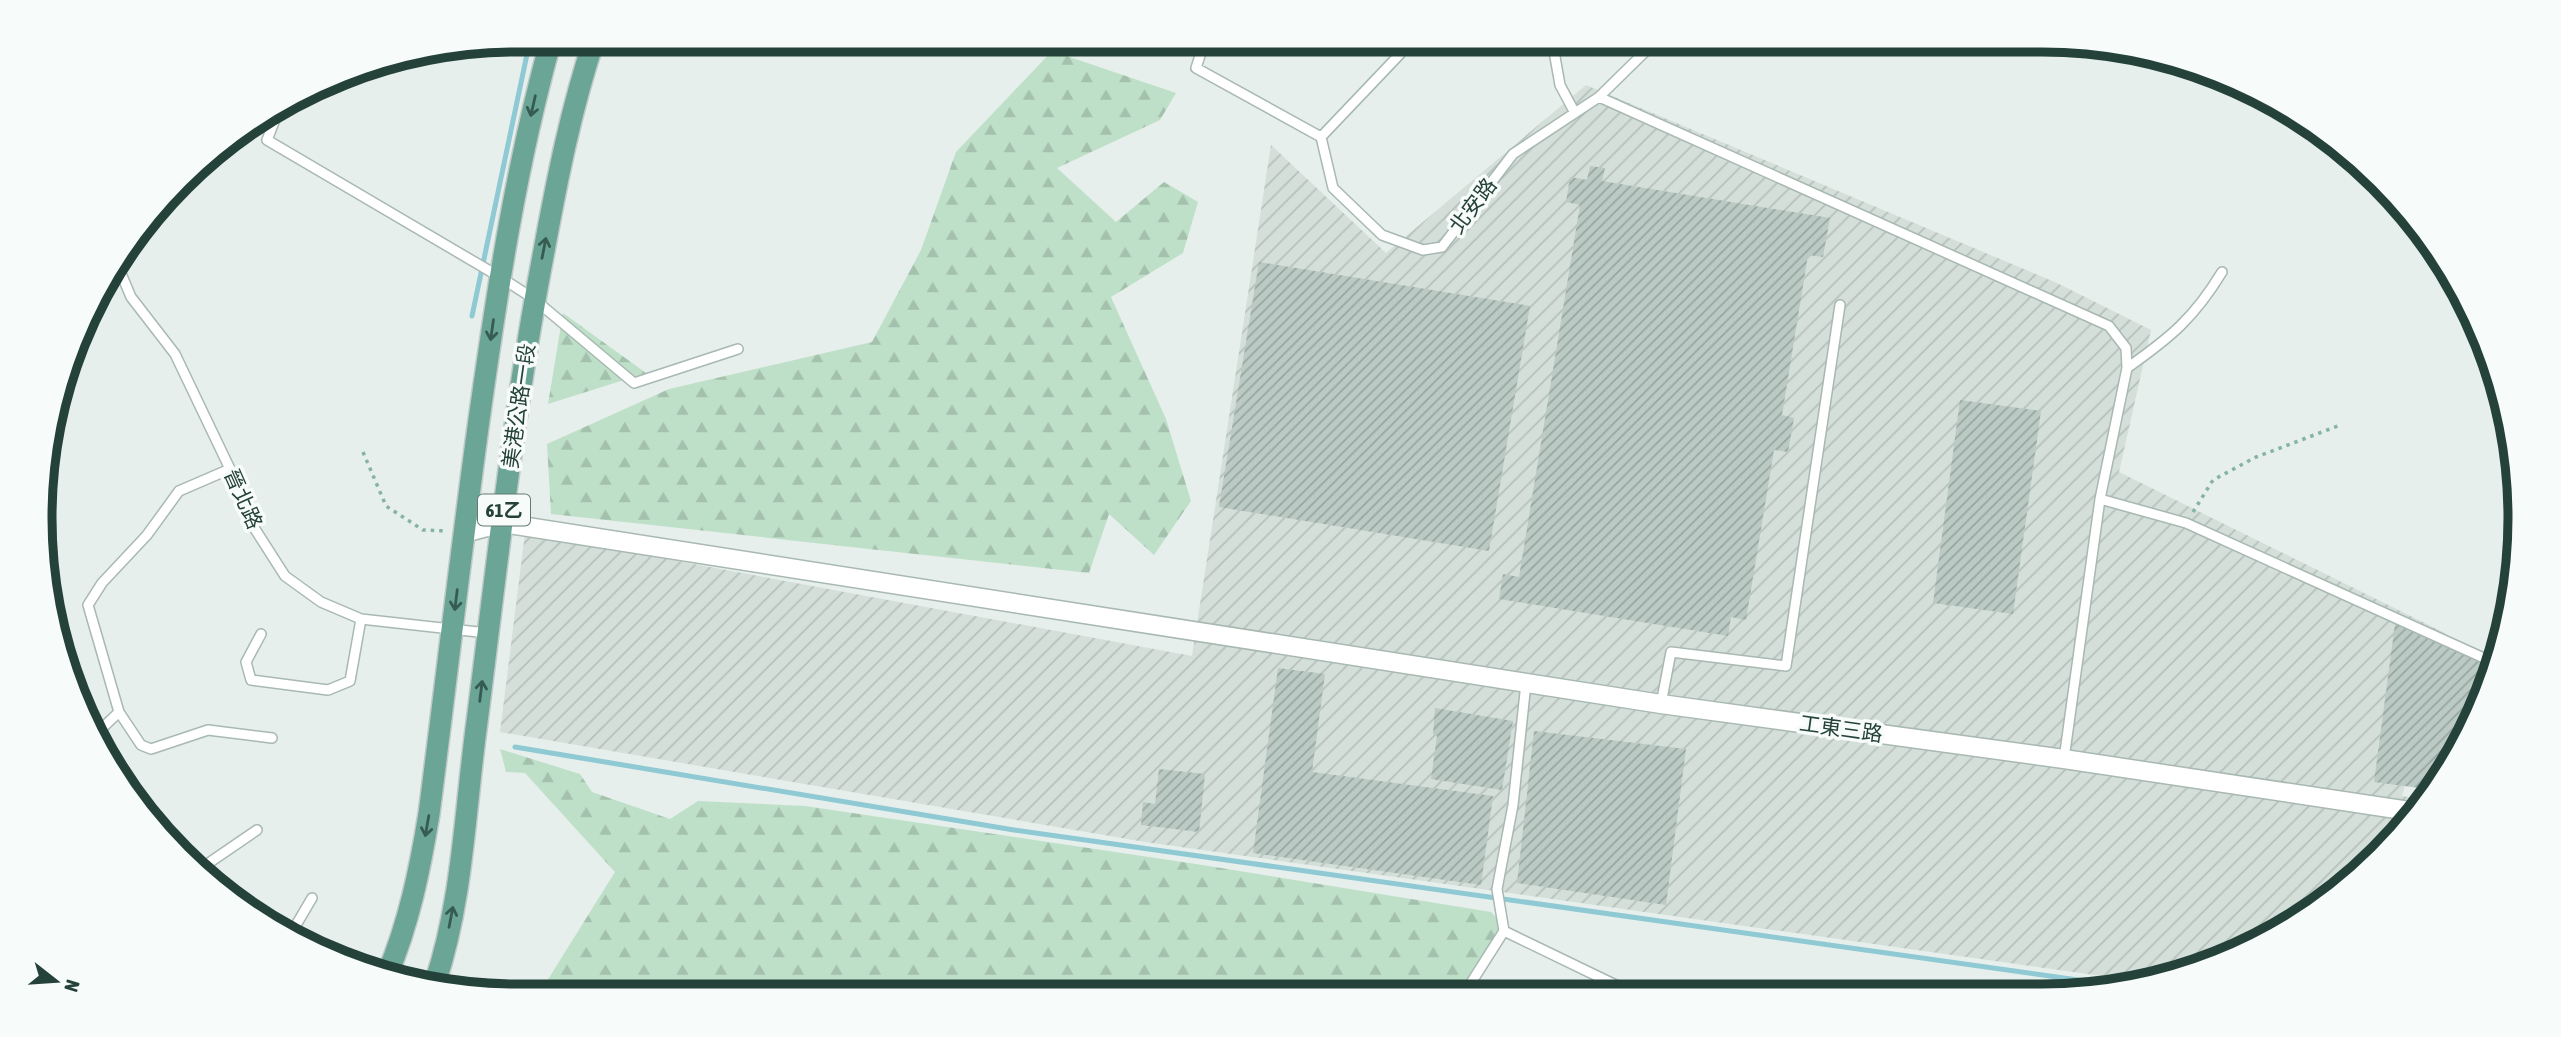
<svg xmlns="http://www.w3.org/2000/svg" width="2561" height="1037" viewBox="0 0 2561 1037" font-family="'Asap Condensed','Noto Sans TC',sans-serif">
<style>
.industrial{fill:url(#industrial-furrows)}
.forest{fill:url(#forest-firs)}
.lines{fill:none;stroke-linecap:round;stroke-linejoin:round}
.stream{stroke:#8ec9d4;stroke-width:5}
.building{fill:url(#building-hatch)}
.service-casing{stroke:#a8b8b2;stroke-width:12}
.minor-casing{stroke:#a8b8b2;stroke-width:21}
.primary-casing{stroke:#c2cac8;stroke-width:24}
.path{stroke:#86b3a5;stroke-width:3.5;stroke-dasharray:3.5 5;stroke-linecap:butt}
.service{stroke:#fff;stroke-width:9}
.minor{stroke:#fff;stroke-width:18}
.primary{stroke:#6aa596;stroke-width:21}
.oneway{stroke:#365b51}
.labels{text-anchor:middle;stroke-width:7;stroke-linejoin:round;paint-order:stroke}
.shield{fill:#f7fbf9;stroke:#637a73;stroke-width:2}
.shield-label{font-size:19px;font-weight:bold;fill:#24423a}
.street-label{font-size:21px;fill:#24423a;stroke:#f7fbf9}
.rim{fill:none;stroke:#24423a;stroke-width:9}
</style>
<defs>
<pattern id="industrial-furrows" width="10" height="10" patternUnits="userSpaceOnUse" patternTransform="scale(1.75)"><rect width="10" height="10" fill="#d4dfda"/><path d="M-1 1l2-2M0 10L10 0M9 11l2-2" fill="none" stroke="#b6c1bc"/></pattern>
<pattern id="forest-firs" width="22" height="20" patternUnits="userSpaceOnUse" patternTransform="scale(1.75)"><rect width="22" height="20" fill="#bfe0c8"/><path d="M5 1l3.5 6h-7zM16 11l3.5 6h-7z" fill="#a4c1ad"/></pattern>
<pattern id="building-hatch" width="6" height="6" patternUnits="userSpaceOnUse" patternTransform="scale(1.75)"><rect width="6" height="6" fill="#bbcac4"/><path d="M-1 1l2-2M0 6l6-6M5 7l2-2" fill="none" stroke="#98a6a0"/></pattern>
</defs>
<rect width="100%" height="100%" fill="#e6efeb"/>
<path class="industrial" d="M1586,85L2057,283L2151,330L2119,472L2445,633L2402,796L2427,800L2358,878L2226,960L2145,982L1145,842L500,732L525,533L1192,656L1271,145L1386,253Z"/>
<path class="forest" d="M1052,51L1176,93L1160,120L1057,168L1116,222L1164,182L1198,202L1183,253L1111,297L1166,419L1191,501L1154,555L1109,514L1089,573L551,514L547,444L669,389L872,342L921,250L956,152Z
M563,313L646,373L548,404Z
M500,749L580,774L592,792L670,819L698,801L805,806L1196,864L1491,912L1506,928L1471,994L537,997L615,872L525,773L506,772Z"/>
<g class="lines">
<path class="stream" d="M472,316L530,40
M515,747L1014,830L2128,987"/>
</g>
<path class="building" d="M1590,166L1605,168L1602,181L1830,218L1823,257L1808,255L1782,415L1794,418L1788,452L1774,450L1746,620L1731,617L1728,636L1499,599L1503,574L1519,577L1580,205L1566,202L1570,177L1587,180Z
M1259,262L1530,306L1489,551L1219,507Z
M1960,400L2041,411L2013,614L1933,603Z
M2395,624L2496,669L2440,785L2435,790L2374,782Z
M1278,668L1325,674L1312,772L1493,796L1481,885L1253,853Z
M1435,708L1513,721L1502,790L1431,779L1437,736L1433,734Z
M1534,731L1686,749L1666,905L1517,883Z
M1159,769L1205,774L1199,832L1141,825L1143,802L1155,804Z"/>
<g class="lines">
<g class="service-casing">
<path id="service" d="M1205,40L1196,68L1321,137L1333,188L1382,235L1423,250L1442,247L1513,154L1599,97L1657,40
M1552,40L1560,85L1575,113
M1599,97L2109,326L2126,348L2127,368L2100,499L2064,759
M281,104L267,140L500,277L534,299L634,383L738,349
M1321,137L1400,54L1403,43L1401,40
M117,264L131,297L175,354L230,469L253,526L285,576L321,602L361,619L487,633
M2127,368C2171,337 2194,318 2222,272
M2100,499L2186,523L2497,664
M261,634L246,662L251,680L328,690L350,681L361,619
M1661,704L1671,652L1786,666L1840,305
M119,712L141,745L151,749L208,730L272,738
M95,735L119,712L88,605L102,583L147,535L179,491L230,469
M200,869L257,830
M1504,931L1626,990L1627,994
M292,932L312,898
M1464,994L1504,931L1497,889L1513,805L1526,683"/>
</g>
<g class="minor-casing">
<path id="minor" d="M464,533L502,523L1661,704L2064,759L2416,812"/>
</g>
<g class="primary-casing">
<path id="primary" d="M387,975C409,923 420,869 429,814C446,682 461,551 479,420C497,292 516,165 551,40
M435,983C463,900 465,808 477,722C497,565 514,407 544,251C557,180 571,109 594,40"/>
</g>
<path class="path" d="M363,452L386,506L423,530L447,531
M2193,512L2213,480L2256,457L2338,426"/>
<use href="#service" class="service"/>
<use href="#minor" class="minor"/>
<use href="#primary" class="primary"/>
</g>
<defs><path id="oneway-shaft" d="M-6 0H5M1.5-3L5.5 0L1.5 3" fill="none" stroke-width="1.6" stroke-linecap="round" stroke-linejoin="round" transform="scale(1.75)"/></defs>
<g class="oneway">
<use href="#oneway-shaft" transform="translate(533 106) rotate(103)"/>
<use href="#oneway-shaft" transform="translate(544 248) rotate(-79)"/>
<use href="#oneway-shaft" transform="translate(492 330) rotate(98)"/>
<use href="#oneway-shaft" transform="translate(456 600) rotate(97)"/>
<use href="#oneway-shaft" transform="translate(481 691) rotate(-83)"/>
<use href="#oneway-shaft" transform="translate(427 826) rotate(100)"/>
<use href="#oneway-shaft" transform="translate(451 917) rotate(-79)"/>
</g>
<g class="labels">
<rect class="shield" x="478" y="494.5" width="52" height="31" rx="5"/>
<g class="shield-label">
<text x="504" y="517">61乙</text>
</g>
<g class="street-label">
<text transform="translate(1473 206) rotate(-53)" y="7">北安路</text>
<text transform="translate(519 406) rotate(-82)" y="7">美港公路一段</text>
<text transform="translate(243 499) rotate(66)" y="7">晉北路</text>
<text transform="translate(1841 729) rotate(8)" y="7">工東三路</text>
</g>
</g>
<path d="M0 0H2561V1037H0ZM518 52H2042A466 466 0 0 1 2508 518V518A466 466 0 0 1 2042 984H518A466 466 0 0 1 52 518V518A466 466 0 0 1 518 52Z" fill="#f7fbf9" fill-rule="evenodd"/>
<path class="rim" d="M518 52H2042A466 466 0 0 1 2508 518V518A466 466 0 0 1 2042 984H518A466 466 0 0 1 52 518V518A466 466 0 0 1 518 52Z"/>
<g transform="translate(56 981) rotate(107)" stroke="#f7fbf9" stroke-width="5" paint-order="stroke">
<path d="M0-5L12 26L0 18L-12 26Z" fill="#24423a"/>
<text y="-10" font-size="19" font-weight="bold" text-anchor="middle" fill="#24423a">N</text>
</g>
</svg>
